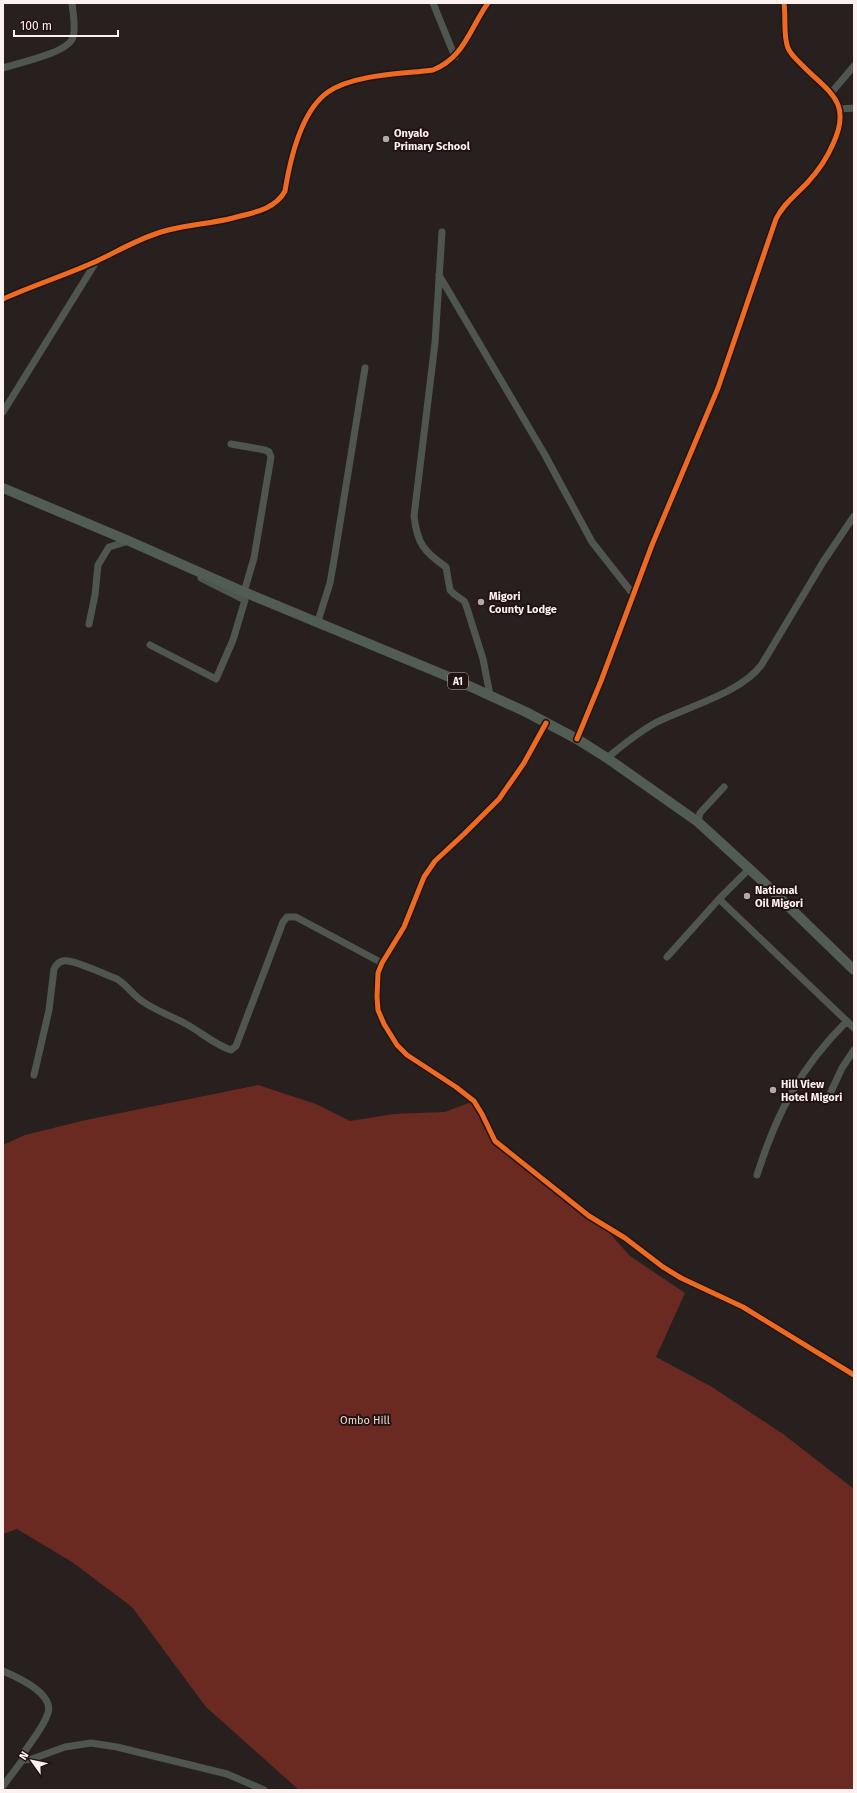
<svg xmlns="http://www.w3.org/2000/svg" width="857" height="1793" viewBox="0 0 857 1793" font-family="'Fira Sans',sans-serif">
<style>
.green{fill:#6b2a21}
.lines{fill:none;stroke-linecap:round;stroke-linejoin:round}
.minor{stroke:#4f564f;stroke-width:7}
.highway{stroke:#515c52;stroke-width:10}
.cycleway-casing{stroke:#221311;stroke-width:8}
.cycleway{stroke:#ed6a23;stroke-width:5}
.poi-dot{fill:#b2a8a6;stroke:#221311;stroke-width:1.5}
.labels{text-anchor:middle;stroke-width:4;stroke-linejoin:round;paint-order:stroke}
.shield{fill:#221311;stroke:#bbaeac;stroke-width:1}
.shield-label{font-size:10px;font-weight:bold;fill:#fcf1ef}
.poi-label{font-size:11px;font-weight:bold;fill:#fcf1ef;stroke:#221311;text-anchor:start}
.park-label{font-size:11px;fill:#efd7d2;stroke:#221311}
</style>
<rect width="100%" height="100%" fill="#28201e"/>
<path class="green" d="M258,1085L316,1104L350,1121L394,1114L445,1112L474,1101L489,1130L541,1179L602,1225L630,1256L685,1293L656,1357L712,1387L783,1434L854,1489V1790H299L206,1707L132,1607L72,1562L17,1529L3,1534V1145L25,1135L86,1120Z"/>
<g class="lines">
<path class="minor" d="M433,3L455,57
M3,68C18,63 69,53 73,37C76,28 73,13 72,3
M831,93L854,66
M840,109L854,108
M442,232L435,343L414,516C417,543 424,552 446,567L450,590L454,594L464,601L466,605L483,659L490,695
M439,275L545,455L592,542L633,594
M3,299C34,285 66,275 97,261C118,251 138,239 161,232C184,225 209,224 233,218C251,213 275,210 285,191C290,160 301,111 328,92C354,74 403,74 433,70C464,58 470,28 488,3
M3,412L96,262
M231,444L265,450L269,452L271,457L254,558L244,592
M318,621L330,583L334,560L365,368
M89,624L95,595L98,565L109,547L129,541
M150,645L216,679L233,640L245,600L201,578
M546,723L524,763L499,799L464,834L435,861L424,877L404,927L382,963L378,973L377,997L378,1010L384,1024L397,1045L407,1055L456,1087L474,1101L482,1114L495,1141L589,1216L625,1238L663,1267L681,1278L743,1307L854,1375
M577,739L601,681L652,545L718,388L776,219C783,204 797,194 808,182C818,171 827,158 833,144C853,101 828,92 802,65C797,60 791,55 788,48C783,36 786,17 784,3
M607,758C623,745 638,732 657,722C687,707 743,692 762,664L823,562L854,516
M698,822L700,813L724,787
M719,899L750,868
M667,957L719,899L854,1028
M34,1075L49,1010L54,969C56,965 59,962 63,961C73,959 106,975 117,979C127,985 133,995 142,1001C156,1011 172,1016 186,1024C201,1032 215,1045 231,1050L236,1046L283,922L287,917H296L382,963
M829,1096L842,1068L854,1050
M757,1175C777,1112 800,1068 847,1021
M3,1671C17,1677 54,1693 48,1713C44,1726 33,1739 25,1751L24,1755L25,1760L32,1759L65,1747L91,1743L117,1747L227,1774L264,1790
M3,1786L24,1758"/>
<path class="highway" d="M3,488L129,541L244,592L454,679L526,712L577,739L607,758L698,822L756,875L854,970"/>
<g class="cycleway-casing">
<path id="cycleway" d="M3,299C34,285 66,275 97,261C118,251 138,239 161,232C184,225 209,224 233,218C251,213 275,210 285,191C290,160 301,111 328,92C354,74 403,74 433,70C464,58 470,28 488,3
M546,723L524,763L499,799L464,834L435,861L424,877L404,927L382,963L378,973L377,997L378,1010L384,1024L397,1045L407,1055L456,1087L474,1101L482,1114L495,1141L589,1216L625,1238L663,1267L681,1278L743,1307L854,1375
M577,739L601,681L652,545L718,388L776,219C783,204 797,194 808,182C818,171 827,158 833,144C853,101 828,92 802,65C797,60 791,55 788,48C783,36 786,17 784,3"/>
</g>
<use href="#cycleway" class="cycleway"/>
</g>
<g class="poi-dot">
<circle cx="386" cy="139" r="4"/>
<circle cx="481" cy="602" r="4"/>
<circle cx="747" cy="896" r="4"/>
<circle cx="773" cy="1090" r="4"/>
</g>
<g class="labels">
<rect class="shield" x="448" y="673" width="20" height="16" rx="3"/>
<g class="shield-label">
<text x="458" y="685">A1</text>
</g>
<g class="poi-label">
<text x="394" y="137">Onyalo<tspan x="394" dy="13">Primary School</tspan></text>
<text x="489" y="600">Migori<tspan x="489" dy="13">County Lodge</tspan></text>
<text x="755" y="894">National<tspan x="755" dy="13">Oil Migori</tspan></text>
<text x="781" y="1088">Hill View<tspan x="781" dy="13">Hotel Migori</tspan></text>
</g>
<g class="park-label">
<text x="365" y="1424">Ombo Hill</text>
</g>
</g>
<rect width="857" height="1793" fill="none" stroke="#fcf1ef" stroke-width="8"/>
<g transform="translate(32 1761) rotate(303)" stroke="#221311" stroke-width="3" paint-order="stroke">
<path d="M0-3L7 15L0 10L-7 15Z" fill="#fcf1ef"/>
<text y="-6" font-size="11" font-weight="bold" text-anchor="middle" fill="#fcf1ef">N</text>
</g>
<path d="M14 30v6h104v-6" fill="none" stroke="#fcf1ef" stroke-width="2"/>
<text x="20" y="30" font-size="12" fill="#fcf1ef" stroke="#221311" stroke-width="3" paint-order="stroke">100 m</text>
</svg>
